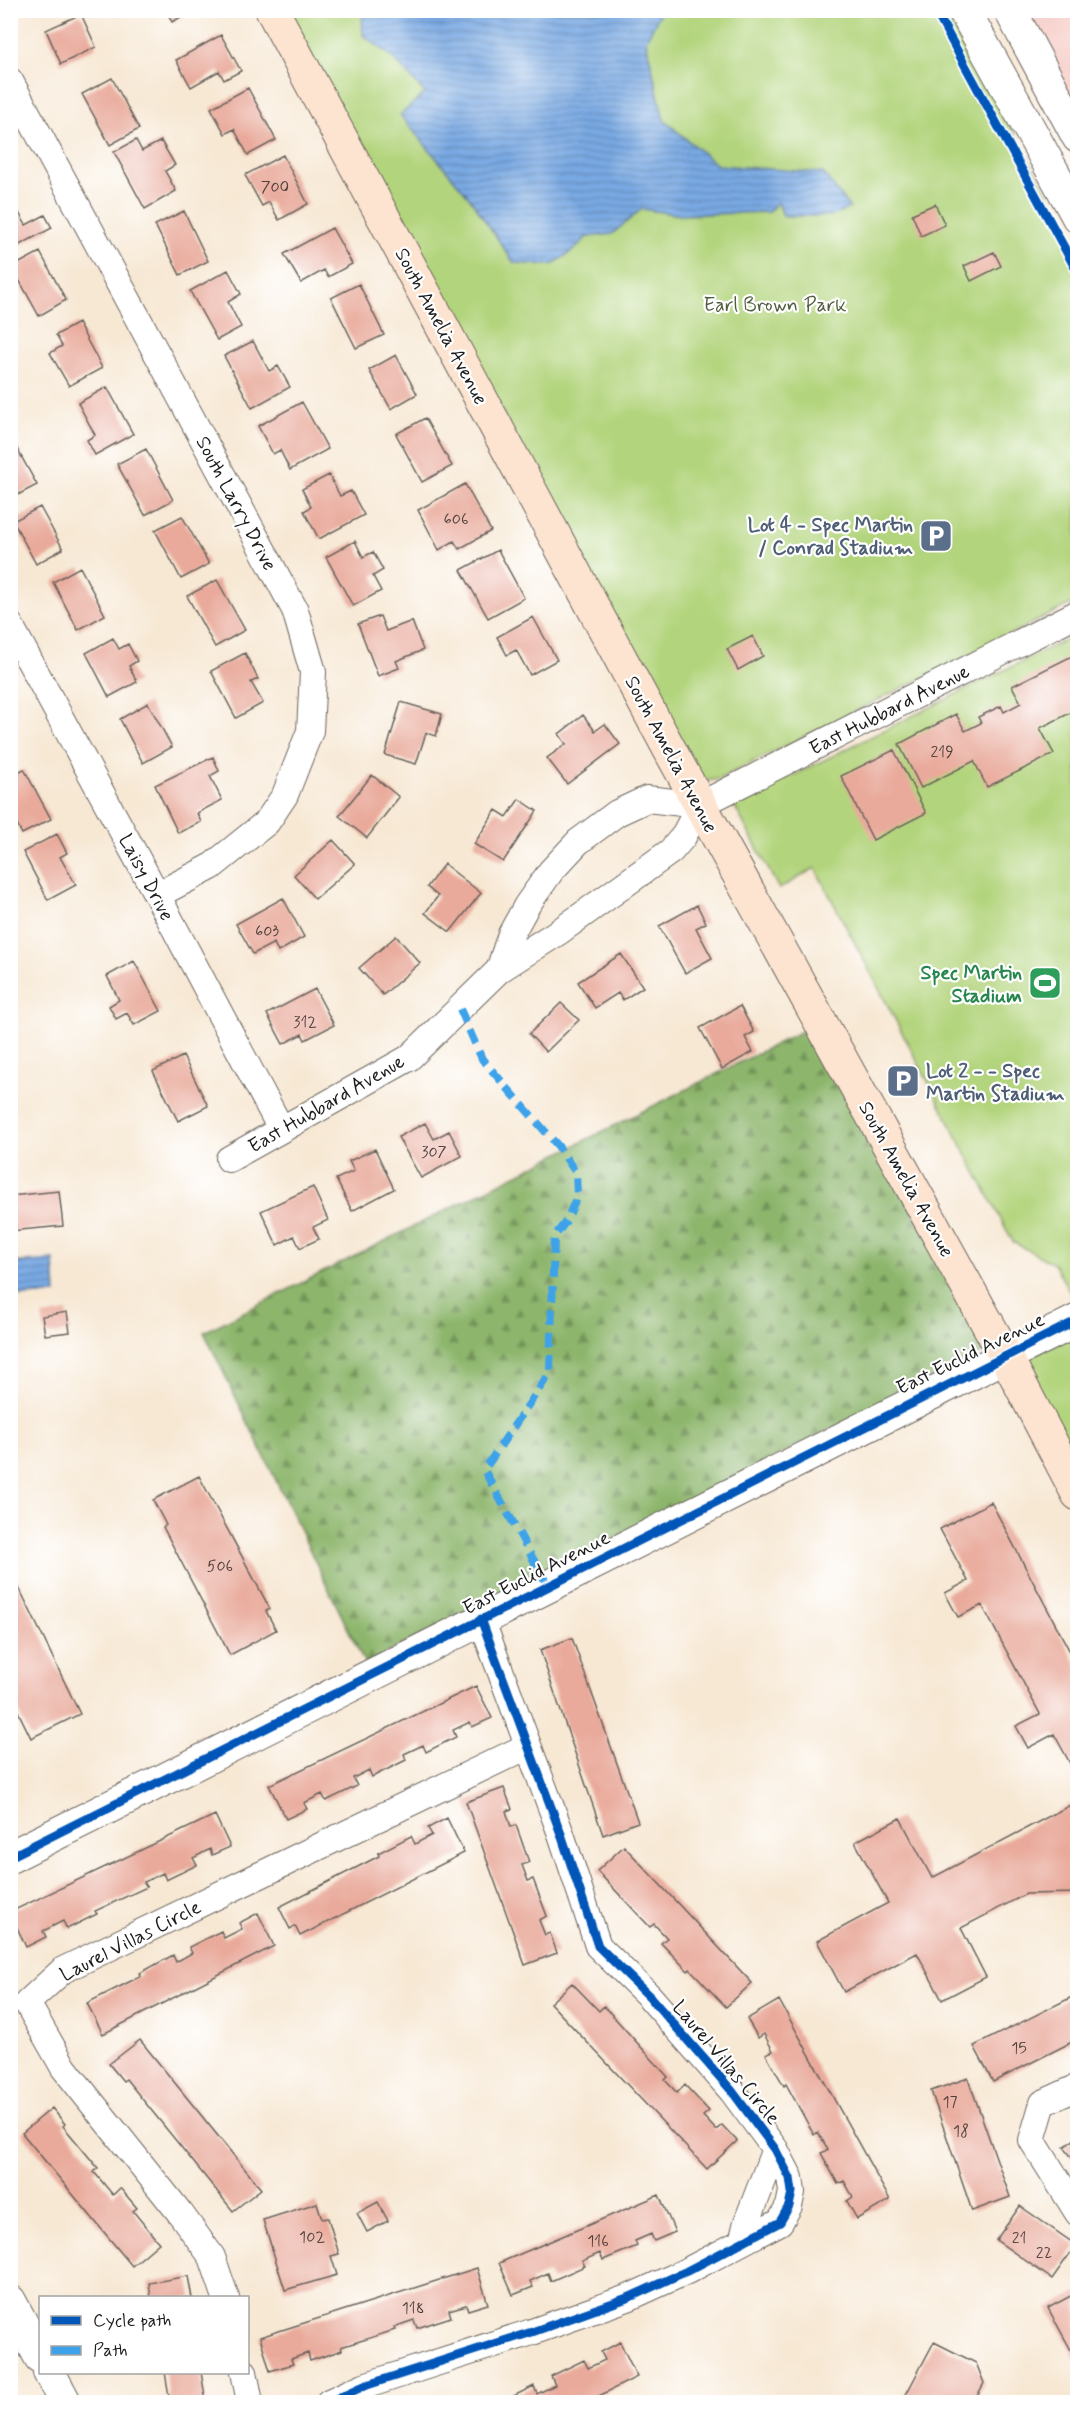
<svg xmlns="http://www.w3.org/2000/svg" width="1088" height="2413" viewBox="0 0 1088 2413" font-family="Mynerve,sans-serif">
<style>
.built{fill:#f7d0cb}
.forest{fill:url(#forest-firs);stroke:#546944;stroke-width:1.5}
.park{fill:#b2d47c;stroke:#67784c;stroke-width:1.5}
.water{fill:url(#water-rules);stroke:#4a6280;stroke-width:1.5}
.building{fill:#e9aa9b}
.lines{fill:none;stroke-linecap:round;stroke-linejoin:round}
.minor-casing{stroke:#69635c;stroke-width:28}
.tertiary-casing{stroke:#69635c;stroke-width:34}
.secondary-casing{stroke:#69635c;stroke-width:35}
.minor{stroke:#fff;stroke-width:26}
.tertiary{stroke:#fff;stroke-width:32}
.secondary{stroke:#fde4d0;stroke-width:33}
.quiet{stroke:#3da2ea;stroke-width:8;stroke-dasharray:15 8;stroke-linecap:butt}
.cycleway-casing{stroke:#fff;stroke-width:13}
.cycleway{stroke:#0057b8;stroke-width:9}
.labels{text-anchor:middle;stroke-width:4.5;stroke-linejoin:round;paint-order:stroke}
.number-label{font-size:16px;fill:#4f403c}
.park-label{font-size:20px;fill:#505c3e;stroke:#fff}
.street-label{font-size:20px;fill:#1c1c1c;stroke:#fff}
.service-label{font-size:20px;font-weight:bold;fill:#4e5e75;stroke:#fff;text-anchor:end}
.leisure-label{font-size:20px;font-weight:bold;fill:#27864d;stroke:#fff;text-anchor:end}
</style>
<defs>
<pattern id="forest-firs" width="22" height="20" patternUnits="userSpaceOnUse" patternTransform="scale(1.5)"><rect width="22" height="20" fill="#8db66c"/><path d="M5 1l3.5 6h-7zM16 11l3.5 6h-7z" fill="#729358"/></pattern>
<pattern id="water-rules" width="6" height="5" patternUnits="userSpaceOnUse" patternTransform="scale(1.5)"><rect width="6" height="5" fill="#79a9e3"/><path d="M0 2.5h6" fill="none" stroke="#6289b7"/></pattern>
</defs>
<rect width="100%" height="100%" fill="#fff"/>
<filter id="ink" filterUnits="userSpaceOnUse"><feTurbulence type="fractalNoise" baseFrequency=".0167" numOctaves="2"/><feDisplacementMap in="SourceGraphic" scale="12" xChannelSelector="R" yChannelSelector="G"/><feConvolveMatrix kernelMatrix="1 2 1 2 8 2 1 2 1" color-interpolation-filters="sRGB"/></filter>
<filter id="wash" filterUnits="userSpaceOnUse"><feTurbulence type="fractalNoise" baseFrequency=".008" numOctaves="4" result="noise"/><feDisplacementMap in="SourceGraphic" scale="24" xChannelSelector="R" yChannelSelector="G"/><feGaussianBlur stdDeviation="1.35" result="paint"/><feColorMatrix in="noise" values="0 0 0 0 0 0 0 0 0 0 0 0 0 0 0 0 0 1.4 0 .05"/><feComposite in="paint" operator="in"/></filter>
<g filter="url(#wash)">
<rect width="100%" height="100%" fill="#f7e8d4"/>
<path class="built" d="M1023,11H1077V113Z"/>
<path class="forest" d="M810,1027L989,1349L365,1664L204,1332Z"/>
<path class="park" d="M286,11H948L1077,248V601L719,779L706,781L699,777Z
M1077,634V1302L1076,1303L1054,1264L1013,1242L815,868L779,889L734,805Z
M1077,1334V1470L1020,1361Z"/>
<path class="water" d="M362,11H661L646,41L664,120L717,165L823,173L850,208L831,216H783L778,202L768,212L681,215L642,209L612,234L587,237L574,250L552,265L514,263L469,197L400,115L425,93L392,57L363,35Z
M54,1260L56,1294L11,1297V1263Z"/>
<g id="blocks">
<path class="building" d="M166,10H194L172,22Z
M81,14L96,47L61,64L46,30Z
M221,35L241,71L224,80L219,71L191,87L176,60Z
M112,78L139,129L110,145L82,94Z
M248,88L276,140L248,155L234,129L225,134L211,108Z
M136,140L142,151L161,141L175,165L165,171L176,191L145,209L114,152Z
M283,155L308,204L279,220L269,202L262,206L245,175Z
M10,197L26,225L45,215L52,228L10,250Z
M935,204L945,225L921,236L912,214Z
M184,211L208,261L180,275L155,225Z
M332,228L352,264L328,277L324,270L301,283L284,254Z
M40,252L66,300L39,316L12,267Z
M994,252L1001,266L971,281L964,266Z
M228,270L241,294L228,302L241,327L217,340L190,291Z
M359,284L384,335L356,348L331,298Z
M78,323L102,368L69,386L50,353L62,346L56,335Z
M253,341L269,371L278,366L290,387L252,408L224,356Z
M396,355L417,394L391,409L369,370Z
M107,387L133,434L95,455L87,440L95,435L78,403Z
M302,402L328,449L290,470L280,450L273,454L258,426Z
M425,418L452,466L422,482L396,434Z
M10,436L37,485L10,499Z
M146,449L173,500L145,515L117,464Z
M329,475L340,496L351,491L364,515L319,539L304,511L311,507L302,489Z
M465,484L491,531L459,549L454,541L439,550L418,510Z
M40,507L63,549L36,564L13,521Z
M182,516L209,564L181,579L155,530Z
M355,541L363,557L373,552L383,570L373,576L381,591L353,606L326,557Z
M498,550L524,598L488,618L461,570Z
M80,567L105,615L78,630L53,582Z
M217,580L245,630L215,647L187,596Z
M380,616L386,631L412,621L423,650L396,661L399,668L378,676L358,624Z
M533,617L557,660L530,675L516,650L507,655L497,637Z
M753,636L763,656L738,670L727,649Z
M113,638L119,649L128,644L137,661L129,666L137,682L109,697L86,653Z
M245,653L258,679L251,682L263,703L236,718L211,671Z
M1070,657L1078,660V709L1040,728L1054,754L987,787L974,761L921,788L899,744L956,714L965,731L981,723L978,717L1001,706L1004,712L1021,703L1012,686Z
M401,702L442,714L436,736L426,733L416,764L385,755Z
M148,703L172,747L143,763L120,719Z
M583,715L595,731L605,724L620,744L567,784L547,758L566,744L559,734Z
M894,750L926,813L873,840L841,776Z
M213,757L219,771L210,776L222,800L197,813L201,822L178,833L155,785Z
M24,769L51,819L22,834L10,812V776Z
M372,775L399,797L367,838L339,816Z
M519,799L537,811L503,862L474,844L496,810L507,817Z
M57,834L67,853L60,857L76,885L48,900L23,852Z
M333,840L355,864L315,899L294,875Z
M444,864L481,893L450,932L425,913L438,896L427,887Z
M283,898L304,937L278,952L274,943L253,954L236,924Z
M697,905L706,923L696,928L712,958L685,973L659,926Z
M396,936L420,963L383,995L359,968Z
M621,954L643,987L623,1000L618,993L595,1008L578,982Z
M134,961L161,1011L134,1025L127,1013L116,1019L109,1006L119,1000L107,976Z
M315,989L334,1025L305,1040L302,1034L283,1044L267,1014Z
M561,1003L579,1020L546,1052L529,1034Z
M740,1006L754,1032L745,1037L753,1052L722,1069L700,1028Z
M183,1056L208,1106L178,1121L153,1071Z
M425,1123L434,1139L449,1131L462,1156L421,1178L398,1137Z
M375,1149L394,1189L352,1211L336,1179L354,1171L349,1161Z
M313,1187L328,1220L313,1227L319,1239L300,1248L294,1236L277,1245L261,1211Z
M59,1191L63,1226L10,1231V1196Z
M67,1312L70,1332L45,1335L42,1316Z
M199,1476L270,1609L266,1611L276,1630L230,1655L163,1527L166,1525L153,1500Z
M991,1502L1078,1667V1778L1054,1734L1028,1748L1016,1726L1040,1714L982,1605L958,1617L945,1593L968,1581L940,1529Z
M10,1569L80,1714L31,1738L10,1695Z
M572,1638L638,1822L603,1835L540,1650Z
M476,1686L492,1718L472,1727L470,1722L453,1730L456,1737L426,1752L423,1745L404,1754L406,1760L372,1777L369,1770L353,1778L357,1786L326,1801L322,1794L304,1803L307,1809L286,1819L269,1785Z
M504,1788L512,1809L506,1811L511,1827L516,1825L529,1862L522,1865L528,1881L533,1879L547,1916L539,1920L545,1935L550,1933L557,1953L525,1965L466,1802Z
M1078,1801V1893L1026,1894L961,1928L986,1977L942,2000L917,1953L844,1992L817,1941L888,1903L855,1842L900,1818L932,1878Z
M215,1815L230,1847L212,1855L210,1849L193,1858L197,1865L166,1880L163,1873L144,1882L147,1887L95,1911L97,1914L67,1929L63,1921L43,1931L46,1937L26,1947L10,1912Z
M447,1818L464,1853L300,1936L295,1926L290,1929L279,1907L379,1856L378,1853L411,1836L415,1844L432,1835L428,1828Z
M624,1846L752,1983L726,2007L690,1969L688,1971L661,1943L667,1938L654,1924L650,1927L597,1871Z
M258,1913L274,1946L103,2034L87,2003L141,1976L140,1973L173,1955L176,1962L192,1953L189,1947L221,1931L224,1938L242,1929L239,1923Z
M572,1983L599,2011L604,2006L668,2077L665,2080L677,2093L685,2085L709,2111L703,2116L716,2130L722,2125L737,2141L707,2169L550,2003Z
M1078,1994V2039L993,2082L974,2046Z
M779,2000L890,2200L857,2219L847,2201L853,2197L844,2181L838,2184L821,2153L828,2150L818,2132L814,2135L786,2084L784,2086L766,2054L773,2051L764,2034L758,2038L747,2019Z
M140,2040L261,2189L233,2211L126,2079L123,2081L109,2064Z
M968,2078L1010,2197L972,2211L931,2091Z
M52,2108L65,2124L63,2126L98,2168L94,2172L113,2195L120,2188L137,2208L133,2211L159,2243L132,2266L22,2133Z
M1078,2137V2166L1064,2147Z
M659,2195L675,2232L654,2241L651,2234L635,2241L637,2246L603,2260L600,2253L582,2261L585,2266L551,2281L548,2273L530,2281L533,2287L513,2295L499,2263Z
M378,2202L388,2221L367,2232L357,2213Z
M317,2203L322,2219L328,2218L339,2254L331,2256L337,2275L285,2290L263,2220Z
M1020,2206L1076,2245L1052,2279L996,2240Z
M477,2268L488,2304L468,2310L466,2305L449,2310L451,2317L417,2328L414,2320L394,2327L395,2330L341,2347L342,2350L310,2361L308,2353L291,2359L293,2364L270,2371L260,2337Z
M188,2276L192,2298H151L149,2283Z
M1078,2292V2363L1048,2308Z
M620,2342L637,2377L587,2402H501L534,2386L537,2394L555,2385L551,2376L584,2360L588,2368L605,2360L601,2352Z
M934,2342L976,2363L984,2383L974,2402H902Z
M165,2372H201L206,2402H170Z"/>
</g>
</g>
<g filter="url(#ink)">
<use href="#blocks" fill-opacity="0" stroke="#69635c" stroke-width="1.5"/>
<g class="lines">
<g class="minor-casing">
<path id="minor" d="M10,81L295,610L313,672L310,731L285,795L267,822L211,867L157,895
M10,625L157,895L281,1129
M700,805L683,837L671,851L560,931L499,970L511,934L527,905L551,871L578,842L617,813L647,799L700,805L1078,613
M229,1159L409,1058L499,970
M1078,2087L1043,2103L1032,2140L1078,2213
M742,2242L747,2222L775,2149
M226,2298L212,2257L180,2213L64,2068L27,2003L63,1970L528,1746
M244,2372L250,2402
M329,2402L364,2386L532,2332L630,2297L687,2271L780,2222L789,2206L792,2192L790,2178L775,2149L732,2091L649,1996L598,1946L561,1834L481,1619"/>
</g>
<g class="tertiary-casing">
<path id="tertiary" d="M964,10L1078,217
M1010,10L1078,137
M10,1857L1078,1320
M10,2301L40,2357
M49,2372L65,2402"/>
</g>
<g class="secondary-casing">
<path id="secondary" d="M272,10L672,754L1005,1355L1078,1494"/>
</g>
<use href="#minor" class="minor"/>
<use href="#tertiary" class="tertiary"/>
<use href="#secondary" class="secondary"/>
<path class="quiet" d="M460,1009L482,1059L558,1146L576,1173L577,1196L567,1220L554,1237L550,1373L484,1470L548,1586"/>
<g class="cycleway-casing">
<path id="cycleway" d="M935,10L1078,273
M10,1857L1078,1320
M329,2402L364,2386L532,2332L630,2297L687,2271L780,2222L789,2206L792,2192L790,2178L775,2149L732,2091L649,1996L598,1946L561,1834L481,1619"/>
</g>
<use href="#cycleway" class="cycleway"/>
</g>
</g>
<defs>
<g id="parking-square" transform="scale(1.725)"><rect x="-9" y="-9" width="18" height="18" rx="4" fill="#5c6f8a" stroke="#fff"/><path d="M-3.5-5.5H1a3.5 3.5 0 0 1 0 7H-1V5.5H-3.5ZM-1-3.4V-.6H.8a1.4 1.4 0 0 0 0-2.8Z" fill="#fff"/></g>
<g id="stadium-square" transform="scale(1.725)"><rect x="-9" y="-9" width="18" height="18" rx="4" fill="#2e9e5b" stroke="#fff"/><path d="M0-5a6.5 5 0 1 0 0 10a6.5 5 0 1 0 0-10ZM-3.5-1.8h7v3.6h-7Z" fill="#fff"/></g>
</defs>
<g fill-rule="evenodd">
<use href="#parking-square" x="936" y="536"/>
<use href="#stadium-square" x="1045" y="983"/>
<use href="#parking-square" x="903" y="1081"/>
</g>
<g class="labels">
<g class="number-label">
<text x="275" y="192">700</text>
<text x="456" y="524">606</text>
<text x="942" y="757">219</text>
<text x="267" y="936">603</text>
<text x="305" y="1027">312</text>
<text x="434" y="1157">307</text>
<text x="220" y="1571">506</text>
<text x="1019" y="2053">15</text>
<text x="950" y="2107">17</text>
<text x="961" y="2136">18</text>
<text x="312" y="2242">102</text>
<text x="1019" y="2243">21</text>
<text x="598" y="2246">116</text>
<text x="1044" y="2258">22</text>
<text x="413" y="2313">118</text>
</g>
<g class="park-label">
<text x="775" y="311">Earl Brown Park</text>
</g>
<g class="street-label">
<text transform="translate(442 326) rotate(62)" y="7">South Amelia Avenue</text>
<text transform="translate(237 503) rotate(62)" y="7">South Larry Drive</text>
<text transform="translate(889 709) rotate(-27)" y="7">East Hubbard Avenue</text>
<text transform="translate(672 754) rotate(62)" y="7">South Amelia Avenue</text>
<text transform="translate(147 877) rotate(62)" y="7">Laisy Drive</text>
<text transform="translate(326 1103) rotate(-30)" y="7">East Hubbard Avenue</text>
<text transform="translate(907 1179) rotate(61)" y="7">South Amelia Avenue</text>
<text transform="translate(970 1353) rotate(-26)" y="7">East Euclid Avenue</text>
<text transform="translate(536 1572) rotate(-27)" y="7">East Euclid Avenue</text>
<text transform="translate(130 1940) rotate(-27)" y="7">Laurel Villas Circle</text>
<text transform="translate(727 2062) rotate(50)" y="7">Laurel Villas Circle</text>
</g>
<g class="service-label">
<text x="913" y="531">Lot 4 - Spec Martin<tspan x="913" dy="23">/ Conrad Stadium</tspan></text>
<text x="926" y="1077" text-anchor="start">Lot 2 - - Spec<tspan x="926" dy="23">Martin Stadium</tspan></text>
</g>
<g class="leisure-label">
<text x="1022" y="979">Spec Martin<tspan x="1022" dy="23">Stadium</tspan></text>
</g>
</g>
<rect width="1088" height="2413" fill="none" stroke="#fff" stroke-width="36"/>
<rect x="39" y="2296" width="210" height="78" fill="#ffffff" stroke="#a4a4a4" stroke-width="1.5"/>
<rect x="51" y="2316" width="30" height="9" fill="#0057b8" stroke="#a4a4a4" stroke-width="1.5"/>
<text x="93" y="2326" font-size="18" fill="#1c1c1c">Cycle path</text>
<rect x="51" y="2346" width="30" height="9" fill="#3da2ea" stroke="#a4a4a4" stroke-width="1.5"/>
<text x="93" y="2356" font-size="18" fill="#1c1c1c">Path</text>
</svg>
